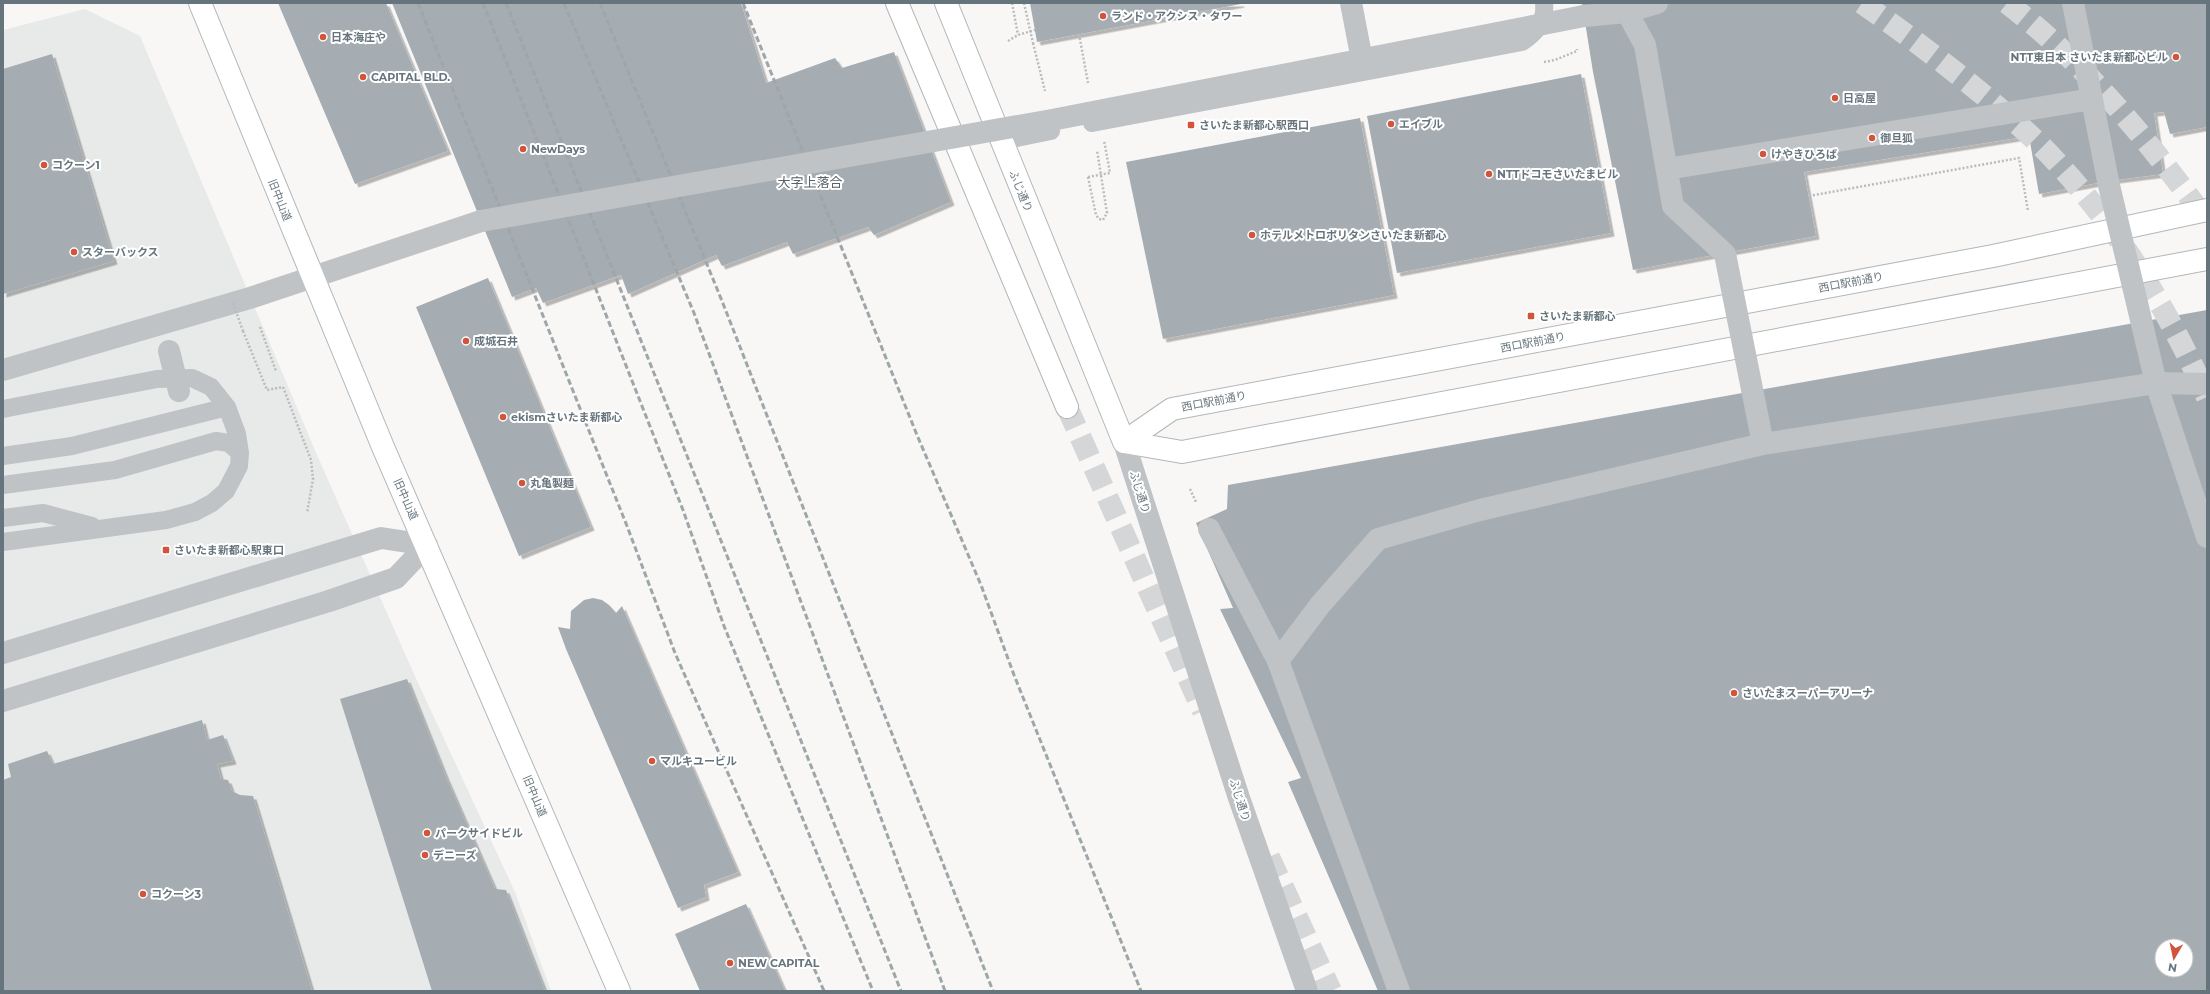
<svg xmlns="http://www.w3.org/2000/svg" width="2210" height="994" viewBox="0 0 2210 994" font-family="Montserrat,'Noto Sans JP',sans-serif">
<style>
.built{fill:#e8e9e9}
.building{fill:#a5adb2;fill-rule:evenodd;filter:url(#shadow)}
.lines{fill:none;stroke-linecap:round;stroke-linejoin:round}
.motorway-tunnel{stroke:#d4d6d7;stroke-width:22;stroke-dasharray:22 11;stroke-linecap:butt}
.secondary-casing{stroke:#b2b7bb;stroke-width:24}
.motorway-casing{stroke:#b1b5b8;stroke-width:24}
.path{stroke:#b9bcbe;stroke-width:2.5;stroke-dasharray:2 2;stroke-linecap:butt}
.service{stroke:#bfc3c6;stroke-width:18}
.pedestrian{stroke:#bfc3c6;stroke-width:22}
.tertiary{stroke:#bfc3c6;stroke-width:22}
.secondary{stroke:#fff;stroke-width:22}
.motorway{stroke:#fff;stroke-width:22}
.rail{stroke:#9fa6aa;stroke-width:3;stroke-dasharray:6 3;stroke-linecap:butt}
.path-bridge{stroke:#b9bcbe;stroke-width:2.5;stroke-dasharray:2 2;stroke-linecap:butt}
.pedestrian-bridge{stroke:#bfc3c6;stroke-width:22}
.poi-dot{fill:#d1543c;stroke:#fff;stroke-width:1.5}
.labels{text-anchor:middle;stroke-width:4;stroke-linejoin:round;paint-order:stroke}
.poi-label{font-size:11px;font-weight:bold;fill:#66757d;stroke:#fff;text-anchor:start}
.street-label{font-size:11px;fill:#66757d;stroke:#fff}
.quarter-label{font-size:13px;fill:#576269;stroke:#fff}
</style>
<defs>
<filter id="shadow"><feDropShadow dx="3.5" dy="3.5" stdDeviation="0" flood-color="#0004"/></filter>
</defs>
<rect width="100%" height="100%" fill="#f8f7f5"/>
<path class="built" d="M85,9L140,36L317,455L414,674L515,892L551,991H3V30Z"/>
<path class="building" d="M278,3H386L448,151L355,184Z
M392,3H741L766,83L835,58L842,68L894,52L951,202L874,235L868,227L793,254L787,242L722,266L716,255L628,294L621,275L543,303L536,288L512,297Z
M1030,3H1241V4L1037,42Z
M1582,3H2207V127L2170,134L2164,112L2154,113L2163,174L2108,181L2039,194L2029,136L1804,172L1816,236L1633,270L1593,72Z
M52,54L114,261L3,294V69Z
M1581,74L1611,233L1397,273L1367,116Z
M1360,118L1394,295L1163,339L1126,162Z
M488,278L591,527L519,556L416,307Z
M2207,310V991H1378L1288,782L1301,778L1220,609L1233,608L1196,523L1227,509L1228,485ZM2162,946H2186V970H2162Z
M593,598L602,600L609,605L616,613L622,606L738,872L704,885L706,897L678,908L566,649L558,627L570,629L571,611L584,600Z
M407,679L446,777L495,889L506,890L545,991H432L340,699Z
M202,720L207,740L223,735L233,761L217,764L221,779L228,780L232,791L240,795L253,796L312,991H3V780L11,777L8,764L47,751L53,764Z
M746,904L785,991H700L675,934Z"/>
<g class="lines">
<path class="motorway-tunnel" d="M1862,3C1905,33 1946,64 1987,98C2012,119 2038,141 2060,166C2122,233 2170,314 2207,397
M2007,3C2086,64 2148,140 2207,221
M1067,407L1203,711
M1269,857L1331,991"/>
<g class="secondary-casing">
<path id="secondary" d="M200,3L383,447L619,991
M946,3L1124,442
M1124,442L1172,409L1993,256L2207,210
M1124,442L1182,452L2207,259"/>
</g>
<g class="motorway-casing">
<path id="motorway" d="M897,3L1067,407"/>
</g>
<path class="path" d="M1012,3L1018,35
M1079,34L1088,83
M1008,41L1018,35L1035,30
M1033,43L1045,91
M1544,62L1555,60L1577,51V49
M1088,177L1096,215L1099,219L1103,220L1107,213L1097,150
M1809,196L2019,158L2028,211
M260,327L276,371
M243,331L267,390L283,387L311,460L313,479L307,513
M1190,489L1196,502"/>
<path class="service" d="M1092,123L1522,42C1537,32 1546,21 1544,3
M1001,141L1051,131
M3,409L157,379L192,378L211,387L227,407L237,434L240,453L239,466L226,491L212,503L195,512L166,520L3,542
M3,456L72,446L227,407
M3,485L115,470L216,441L229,443L240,453
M3,518L43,513L92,526"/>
<path class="pedestrian" d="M1627,12L1657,3
M1584,16L1627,12L1625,3
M3,370L250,298L481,221
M2156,383L2207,537
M1209,529L1278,661L1399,991"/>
<path class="tertiary" d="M1124,442L1239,798L1307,991
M3,653L381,538L427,545
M3,701L329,601L396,578L427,545"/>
<use href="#secondary" class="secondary"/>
<use href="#motorway" class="motorway"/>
<path class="rail" d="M418,3L627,526L675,653L824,991
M483,3L683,510L724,626L873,991
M506,3L901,991
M564,3L694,313L945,991
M600,3L722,301L993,991
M743,3L917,435L981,585L1014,675L1141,991"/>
<path class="path-bridge" d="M1024,3L1033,43
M1088,177L1110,173L1104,140
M233,303L243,331"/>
<path class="pedestrian-bridge" d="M1351,3L1362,60
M1627,12L1645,45L1673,206L1725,254L1763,444
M1667,169L2092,99
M481,221L1052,120L1584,16
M169,351L179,391
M2156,383L2207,384
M1278,661L1320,605L1378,539L1480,510L1763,444L2156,383L2108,181L2073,3"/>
</g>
<g class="poi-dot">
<circle cx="1103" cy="16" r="4"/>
<circle cx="323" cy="37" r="4"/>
<circle cx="2176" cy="57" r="4"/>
<circle cx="363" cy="77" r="4"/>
<circle cx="1835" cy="98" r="4"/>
<circle cx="1391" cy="124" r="4"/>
<rect x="1187" y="121" width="8" height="8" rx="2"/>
<circle cx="1872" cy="138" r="4"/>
<circle cx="523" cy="149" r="4"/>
<circle cx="1763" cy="154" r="4"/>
<circle cx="44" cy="165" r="4"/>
<circle cx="1489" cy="174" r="4"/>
<circle cx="1252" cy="235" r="4"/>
<circle cx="74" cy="252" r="4"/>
<rect x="1527" y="312" width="8" height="8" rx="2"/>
<circle cx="466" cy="341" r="4"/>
<circle cx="503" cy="417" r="4"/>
<circle cx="522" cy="483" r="4"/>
<rect x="162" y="546" width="8" height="8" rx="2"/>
<circle cx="1734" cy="693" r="4"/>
<circle cx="652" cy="761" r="4"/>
<circle cx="427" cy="833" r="4"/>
<circle cx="425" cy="855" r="4"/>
<circle cx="143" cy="894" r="4"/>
<circle cx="730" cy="963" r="4"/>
</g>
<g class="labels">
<g class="poi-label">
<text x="1111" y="20">ランド・アクシス・タワー</text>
<text x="331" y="41">日本海庄や</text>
<text x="2168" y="61" text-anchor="end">NTT東日本 さいたま新都心ビル</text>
<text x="371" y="81">CAPITAL BLD.</text>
<text x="1843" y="102">日高屋</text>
<text x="1399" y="128">エイブル</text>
<text x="1199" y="129">さいたま新都心駅西口</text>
<text x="1880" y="142">御旦狐</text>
<text x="531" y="153">NewDays</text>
<text x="1771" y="158">けやきひろば</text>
<text x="52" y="169">コクーン1</text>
<text x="1497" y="178">NTTドコモさいたまビル</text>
<text x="1260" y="239">ホテルメトロポリタンさいたま新都心</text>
<text x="82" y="256">スターバックス</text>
<text x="1539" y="320">さいたま新都心</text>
<text x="474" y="345">成城石井</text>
<text x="511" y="421">ekismさいたま新都心</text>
<text x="530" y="487">丸亀製麺</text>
<text x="174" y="554">さいたま新都心駅東口</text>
<text x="1742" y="697">さいたまスーパーアリーナ</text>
<text x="660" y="765">マルキユービル</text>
<text x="435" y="837">パークサイドビル</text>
<text x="433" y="859">デニーズ</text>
<text x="151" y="898">コクーン3</text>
<text x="738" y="967">NEW CAPITAL</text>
</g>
<g class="street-label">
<text transform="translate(1021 191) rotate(68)" y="4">ふじ通り</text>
<text transform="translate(280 200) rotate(68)" y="4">旧中山道</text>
<text transform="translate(1851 282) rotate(-11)" y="4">西口駅前通り</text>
<text transform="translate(1533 342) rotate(-11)" y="4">西口駅前通り</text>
<text transform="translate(1214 401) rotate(-11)" y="4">西口駅前通り</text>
<text transform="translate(1140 492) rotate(72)" y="4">ふじ通り</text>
<text transform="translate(406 499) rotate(66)" y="4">旧中山道</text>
<text transform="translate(535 796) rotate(67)" y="4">旧中山道</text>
<text transform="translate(1240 800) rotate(72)" y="4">ふじ通り</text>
</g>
<g class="quarter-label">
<text x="810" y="187">大字上落合</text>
</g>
</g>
<rect width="2210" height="994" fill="none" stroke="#66757d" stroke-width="8"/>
<g transform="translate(2174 958) rotate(189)"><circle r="19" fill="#ffffff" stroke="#c2c8cb"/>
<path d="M0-3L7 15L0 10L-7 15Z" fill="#d1543c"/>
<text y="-6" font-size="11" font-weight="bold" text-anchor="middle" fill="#66757d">N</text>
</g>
</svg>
